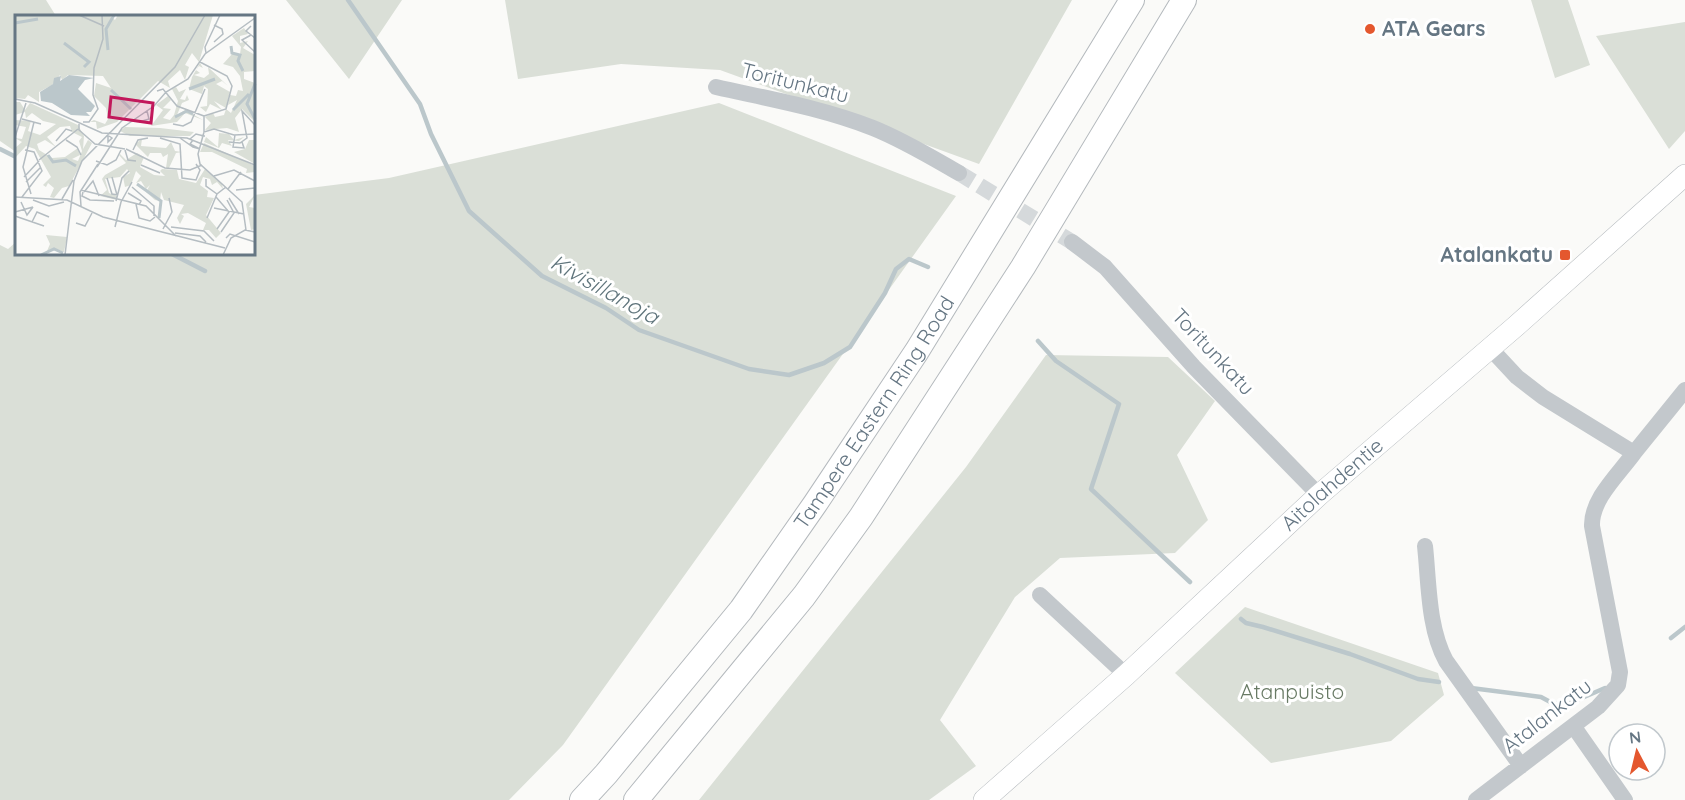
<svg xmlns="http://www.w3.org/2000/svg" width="1685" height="800" viewBox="0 0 1685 800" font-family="Quicksand,sans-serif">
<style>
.green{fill:#dadfd7}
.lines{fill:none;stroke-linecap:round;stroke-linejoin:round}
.stream{stroke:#bbc7cb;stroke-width:4.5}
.minor-tunnel{stroke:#d5d9db;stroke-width:16;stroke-dasharray:16 8;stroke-linecap:butt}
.major-casing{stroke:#b5babe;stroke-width:22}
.highway-casing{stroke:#b4b9bd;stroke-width:26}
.minor{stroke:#c3c8cc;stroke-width:16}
.major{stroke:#fff;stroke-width:21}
.highway{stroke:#fff;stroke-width:24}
.poi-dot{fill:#e4572e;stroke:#fff;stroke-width:2}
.labels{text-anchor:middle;stroke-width:6;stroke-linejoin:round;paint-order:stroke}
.poi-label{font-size:21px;font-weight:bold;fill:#657683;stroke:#fff;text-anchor:start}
.street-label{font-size:21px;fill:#657683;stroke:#fff}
.park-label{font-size:21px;fill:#687a64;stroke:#fff}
.water-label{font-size:22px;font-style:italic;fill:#60757c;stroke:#fff}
.inset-river{fill:none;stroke:#bbc7cb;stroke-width:3}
.inset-road{fill:none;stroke:#b5bdc2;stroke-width:1.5}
.view{fill:#c2185b;fill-opacity:0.15;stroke:#c2185b;stroke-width:3}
.inset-edge{fill:none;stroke:#657683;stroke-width:3}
</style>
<rect width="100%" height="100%" fill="#fafaf8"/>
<path class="green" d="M0,0H46L56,16H16V152L0,141Z
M286,0H402L349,79Z
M505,0H1072L979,164L720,70L621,64L518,79Z
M1531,0H1568L1590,65L1555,78Z
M1685,22V131L1669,149L1596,36Z
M719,103L956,196L563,745L509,800H0V245L8,249L16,242V254H254V195L389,178Z
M1046,355L1168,357L1215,401L1177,455L1208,520L1175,553L1060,558L1015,597L940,720L976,766L929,800H699L966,467Z
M1245,607L1438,673L1444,695L1391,741L1271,763L1175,673Z"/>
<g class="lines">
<path class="stream" d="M348,0L420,104L431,134L469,211L542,276L606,308L639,330L749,369L789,375L824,363L850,347L885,293L896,269L909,259L928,267
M0,149L16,157
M172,254L205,271
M1038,341L1056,361L1119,404L1091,489L1190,582
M1241,619L1246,623L1263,627L1350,654L1418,679L1439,682
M1671,638L1685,627
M1471,688L1541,697L1554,704H1568L1605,688"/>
<path class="minor-tunnel" d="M959,173L1072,242"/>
<g class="major-casing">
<g id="major">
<path id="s1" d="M984,800L1126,675L1319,495L1516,326L1685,175"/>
</g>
</g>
<g class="highway-casing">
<g id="highway">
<path id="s2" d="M582,800L606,774L741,610L815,504L917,351L1132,0"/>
<path d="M636,800L804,596L861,517L1023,267L1184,0"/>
</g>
</g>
<path class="minor" d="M716,87C769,99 822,108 873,128C903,140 931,157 959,173
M1072,242L1105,267L1194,367L1319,495
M1634,453L1685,390
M1425,546C1429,583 1428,628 1446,661L1521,766
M1040,595L1126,675
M1574,727L1625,800
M1476,800L1598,707L1618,685L1620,672L1592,526C1591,499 1619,474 1634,453L1543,397L1517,377L1490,348"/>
<use href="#major" class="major"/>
<use href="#highway" class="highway"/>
</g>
<g class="poi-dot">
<circle cx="1370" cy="29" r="6"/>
<rect x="1559" y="249" width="12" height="12" rx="3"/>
</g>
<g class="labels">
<g class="poi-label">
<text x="1382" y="36">ATA Gears</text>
<text x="1553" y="262" text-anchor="end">Atalankatu</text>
</g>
<g class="street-label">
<text transform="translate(795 83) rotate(14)" y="7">Toritunkatu</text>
<text transform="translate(1213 352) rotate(47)" y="7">Toritunkatu</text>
<text dy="7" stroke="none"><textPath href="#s2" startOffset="486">Tampere Eastern Ring Road</textPath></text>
<text dy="7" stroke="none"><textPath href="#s1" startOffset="470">Aitolahdentie</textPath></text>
<text transform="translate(1547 716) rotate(-38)" y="7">Atalankatu</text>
</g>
<g class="park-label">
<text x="1292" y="699">Atanpuisto</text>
</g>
<g class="water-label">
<text transform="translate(605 289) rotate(29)" y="8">Kivisillanoja</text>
</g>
</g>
<g transform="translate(15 15)">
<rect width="240" height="240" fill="#fafaf8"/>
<path d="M0,0H94L100,5L103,0H198L184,47L177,38L170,50L174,52L170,65L165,55L153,66L155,73L143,66L102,107L82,114L81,107H75L79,105L90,109L93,104L91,93L79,81L81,68L96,73L88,61L53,60L47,65L45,60L37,70L24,77V87L13,80L10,84L0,83ZM229,13L233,19L225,21V28L233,26L228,33L240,40V56L229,57V64L240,68V107L227,94L220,103L224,117L212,113L190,115L196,108L190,102L198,98L200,102L209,100L211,94L216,98L222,85L213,90L215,80L221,81L223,75L228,76L225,61L218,52L208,49L218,38L225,39L226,32L217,21ZM185,48L188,53L184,51L181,55L185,58L179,60L189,63L194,59L193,52L213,71L207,66L201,69L215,77L211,93L199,86L207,95L195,89L191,97L185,92L192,91L193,74L189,71L187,79L174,74L177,62ZM161,72L164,77L171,74L165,84L170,85L172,80L174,85L167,88L162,100L170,95L188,105L170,98L162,107L136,111L148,95L141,90L153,81L156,85L148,93L156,94L148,103L155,105L159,100L163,86L157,74ZM0,87H5L10,95L15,88L63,110L69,121L68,134L73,125L77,128L54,171L47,173L39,183L35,182L39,173L33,168L31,172L28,170L36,162L20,134L11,131L0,143V133L7,127L0,123L7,124L11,112L0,110V105L16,106L13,116L25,120L41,109L28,106L17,98L11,103L10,97L0,100ZM55,111L57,117L67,122L64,126L67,136L63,146L57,144L65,140L63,133L50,142L37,143L24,135L22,129L30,125L41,132L32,122L45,112ZM110,112L145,113L179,117L175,121H115L105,116ZM204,118L214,119L219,125L229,122L224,126L213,125L217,131L207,128L204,133L189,127L191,122L203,132ZM127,124L126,131L151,133L156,127L160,136L167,137L161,138L154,153H151L153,139L148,142L146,138H135L133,142L120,129ZM234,125H240V149L219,137L230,134ZM189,128L240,151V157L231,158L232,154L197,137H185ZM122,138L129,142L125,152L139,160L150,161L145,156L147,154L162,155L164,164L181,168L190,154L207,169L208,174L202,167L197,170L195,164L188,162L185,170L193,176L192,182L199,183L191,200L206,218L201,223L194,215H188L191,208L173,198L166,199L169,201L165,209L162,203L169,190L149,185L146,177L145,186L140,185L131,177L135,170L131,174L126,166L121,168L126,161L121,156L116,170L110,172L108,162L115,158L112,154L105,162L90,164L94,178L102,181V185L85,181L92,175L87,164L90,160L111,148L104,140L105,139L111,145ZM240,180L234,192L240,193V214L236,215L231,189ZM31,220L52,222L49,237L39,233L32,236L35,229Z" fill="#dadfd7" fill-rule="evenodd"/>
<path d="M54,60L79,63L70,65L63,74L80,91L76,97H71L75,101L56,100L37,88L26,86L25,77L38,69L39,63L46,61L45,66Z" fill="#bbc7cb"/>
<path class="inset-river" d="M0,8L23,4M49,28L74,47L69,52M216,31L217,38L225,40L223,46L228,56M93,35L91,14L99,0M240,69L232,89L240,104M174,74L200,64M96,75L116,94M218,95L234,79M160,102L172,96L178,99M33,140L38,147L51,145L61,151M122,169L146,186L144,203M26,240L39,234L48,238"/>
<path class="inset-road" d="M64,0L89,11M236,11L231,16L240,23M236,20L227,25L240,37M199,27L208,19L207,14L199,10M191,38L190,32L205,0M185,47L212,61L217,71L211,94L189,101M142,76L148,74L162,91L189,101M0,84L20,88L87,118L172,123L240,150M189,101V117L199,114L219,120L240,119M7,104L26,109M68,107H74L83,94L78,80L79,53L88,24L87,0M124,107L134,104L132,96M64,109V115L80,129L110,134M158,109L168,111L176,107L190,74M189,117L183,139L185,149L227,187L231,215M93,118V127L97,123L94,121M220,120L218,132L229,133L227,127M0,122L11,88M145,123L165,129L167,163L181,165L185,155L181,149M165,123L178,132L185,134L175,129L178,125M175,124L181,119L189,121H190H186M51,125L62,132L66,140M41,126L51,114L57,116M214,127L225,128L232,123L227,96L240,110M111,134L150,153L175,155L187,150M110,135L113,145L121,146M118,135L123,125L133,123M24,145L63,114M81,146L92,150L101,145L106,135M126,150L145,158M82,152L107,113L139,91L151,77L173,64L190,39L240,3M199,161L219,155L240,166M9,162L24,146M97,162L102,180M92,163L97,179L103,180M191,164V171L202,179M11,167L26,152M117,172L139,191V201M213,174L226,157M66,175L131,191L161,221M221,175L240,173M68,177L67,181L75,185L99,186M69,177L78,166L84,181M113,178L126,186L124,190M16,179L8,152L19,107M0,182L52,185L88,202L210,233M7,182L27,156L19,137L10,135M201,182L214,197L202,214M214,183L224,199M47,184L58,165M18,185L34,191L49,187M101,186L107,163L114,156M6,187L12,200L18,192M121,189L124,203L135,206L140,202M66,191L65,177L83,149M199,193L229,199M0,197L18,192M0,201L29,211M192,203L202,179L211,172M17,207L22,197L34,202M61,208L70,211L77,198M100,212L106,187L117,167M156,212L189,216L199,226M148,214L157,197L154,183M206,217L219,198L212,185M160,218L185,221L191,227M211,223L215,219L240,227M50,240L59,166L67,146L160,52L190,0M208,240L216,223L230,215L240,217"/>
<path class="view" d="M96,82L138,88L136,108L94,102Z"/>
<rect width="240" height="240" class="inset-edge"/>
</g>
<g transform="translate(1637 752) rotate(353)"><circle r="28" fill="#ffffff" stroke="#c1c8cd" stroke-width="1.5"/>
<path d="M0-4.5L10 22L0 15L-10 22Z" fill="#e4572e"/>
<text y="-9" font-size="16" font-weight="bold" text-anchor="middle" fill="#657683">N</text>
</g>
</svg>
